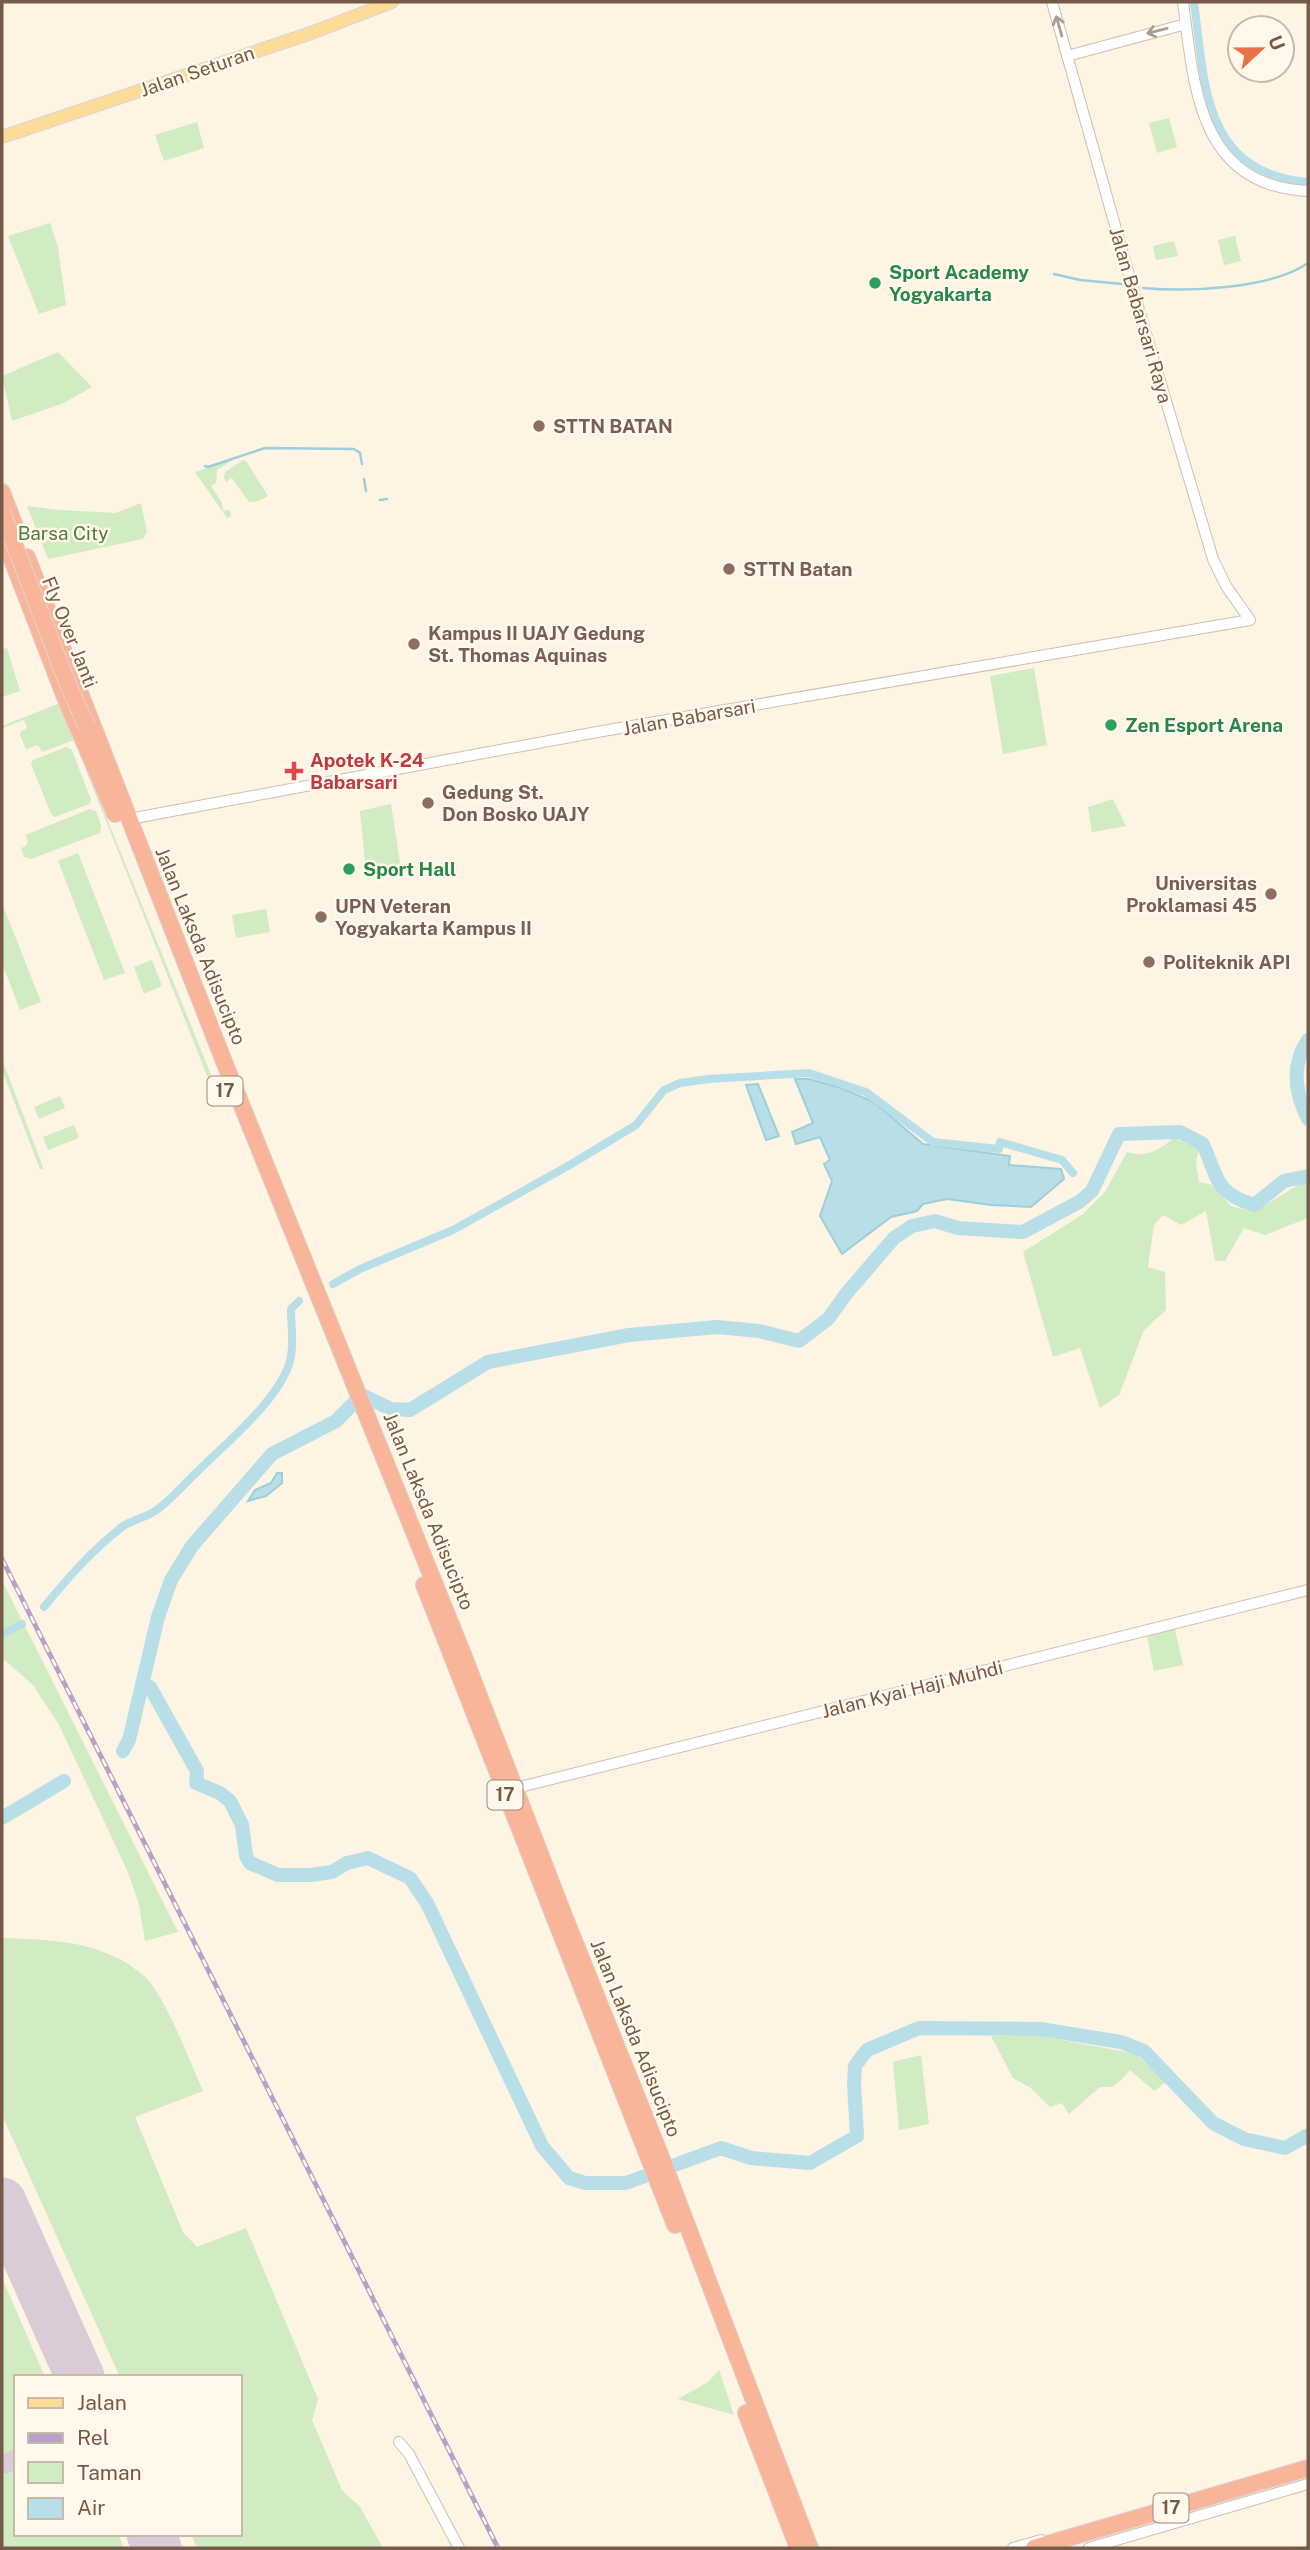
<svg xmlns="http://www.w3.org/2000/svg" width="1310" height="2550" viewBox="0 0 1310 2550" font-family="'Public Sans',sans-serif">
<style>
.green{fill:#d1ebc2}
.water{fill:#b8dee7;stroke:#9eced9;stroke-width:2}
.lines{fill:none;stroke-linecap:round;stroke-linejoin:round}
.stream{stroke:#9eced9;stroke-width:2.5}
.canal{stroke:#b8dee7;stroke-width:8}
.river{stroke:#b8dee7;stroke-width:14}
.taxiway{stroke:#dacbd6;stroke-width:19}
.runway{stroke:#dacbd6;stroke-width:49}
.minor-casing{stroke:#d1bead;stroke-width:12}
.major-casing{stroke:#dbd4d0;stroke-width:14}
.highway-casing{stroke:#dbd4d0;stroke-width:18}
.minor{stroke:#fff;stroke-width:10}
.major{stroke:#fddc9a;stroke-width:12}
.highway{stroke:#f9b599;stroke-width:16}
.rail-casing{stroke:#b7a2c7;stroke-width:5}
.rail{stroke:#fff8eb;stroke-width:2.5;stroke-dasharray:8;stroke-linecap:butt}
.highway-bridge-casing{stroke:#dbd4d0;stroke-width:18;stroke-linecap:butt}
.highway-bridge{stroke:#f9b599;stroke-width:16}
.oneway{stroke:#ad9c92}
.leisure-dot{fill:#2e9e5b;stroke:#fff8eb;stroke-width:2.5}
.education-dot{fill:#8d6e63;stroke:#fff8eb;stroke-width:2.5}
.health-dot{fill:#e0444e;stroke:#fff8eb;stroke-width:2.5}
.labels{text-anchor:middle;stroke-width:5;stroke-linejoin:round;paint-order:stroke}
.shield{fill:#fff8eb;stroke:#9f897a;stroke-width:2}
.shield-label{font-size:18px;font-weight:bold;fill:#765a49}
.street-label{font-size:19px;fill:#765a49;stroke:#fff8eb}
.leisure-label{font-size:19px;font-weight:bold;fill:#27864d;stroke:#fff8eb;text-anchor:start}
.education-label{font-size:19px;font-weight:bold;fill:#785e54;stroke:#fff8eb;text-anchor:start}
.park-label{font-size:19px;fill:#507c40;stroke:#fff8eb}
.health-label{font-size:19px;font-weight:bold;fill:#be3a42;stroke:#fff8eb;text-anchor:start}
</style>
<rect width="100%" height="100%" fill="#fdf4e4"/>
<path class="green" d="M1169,118L1177,147L1157,153L1149,123Z
M197,122L204,148L164,161L155,135Z
M50,223L58,247L66,305L39,314L8,236Z
M1235,236L1241,261L1224,265L1218,240Z
M1174,241L1178,256L1156,260L1153,246Z
M58,352L92,387L64,403L12,421L2,376Z
M234,459L217,470L216,483L211,486L222,503L223,511L230,510L231,516L227,518L195,472Z
M243,460L246,461L268,496L259,501L249,502L232,478L226,482L224,478L225,472Z
M141,503L147,532L143,539L48,559L27,506L59,510L116,513Z
M7,648L20,691L2,697V649Z
M1034,668L1047,745L1003,754L990,676Z
M60,703L216,1087L212,1088L74,740L42,752L38,745L26,749L20,735L21,731L27,728L24,720L3,728L2,726Z
M66,747L72,750L91,800L89,804L55,817L51,814L31,764L33,760Z
M1113,799L1126,826L1092,832L1088,807Z
M391,804L401,869L366,872L360,811Z
M90,809L96,811L101,825L100,833L31,859L24,857L21,848L26,846L28,841L25,835Z
M78,853L125,973L104,980L58,861Z
M2,903L41,1002L20,1010L2,963Z
M266,909L270,932L236,938L232,915Z
M152,960L162,986L144,994L134,967Z
M2,1059L43,1167L42,1169H40L2,1070Z
M60,1096L65,1108L39,1119L34,1107Z
M74,1125L79,1138L48,1150L43,1137Z
M1174,1138L1199,1149L1196,1162L1199,1182L1212,1185L1231,1206L1254,1212L1308,1179V1218L1265,1235L1244,1228L1225,1261H1215L1206,1211L1181,1225L1163,1215L1154,1225L1148,1267L1165,1272L1166,1310L1144,1330L1119,1395L1100,1408L1080,1348L1053,1357L1023,1252L1083,1214L1105,1192L1127,1152C1146,1158 1159,1150 1174,1138Z
M2,1580L22,1621L2,1631Z
M1174,1625L1183,1665L1154,1671L1146,1631Z
M25,1626L178,1932L145,1941L139,1904L127,1870L59,1725L33,1685L2,1658V1638Z
M2,1938C53,1940 103,1940 144,1976C164,1993 191,2064 203,2091L135,2117L183,2232L197,2247L246,2228L318,2399L312,2420L342,2490L360,2507L383,2548H197L191,2534H240V2377H120L2,2115Z
M1035,2035L1136,2054L1166,2082L1154,2091L1130,2070L1121,2080L1112,2087H1100L1069,2114L1062,2103L1050,2107L1031,2088L1013,2078L991,2036Z
M921,2055L929,2124L899,2130L893,2062Z
M2,2278L45,2377H16V2451L2,2457Z
M719,2370L734,2415L678,2399L708,2382Z
M16,2466V2534H118L124,2548H2V2472Z"/>
<path class="water" d="M795,1079H809L841,1088L874,1102L923,1144L1010,1156L1009,1165L1061,1169L1064,1179L1031,1207L991,1205L947,1199L923,1204L917,1211L891,1217L842,1254L820,1216L832,1181L824,1164L830,1160L820,1137L796,1144L792,1132L813,1123Z
M758,1084L779,1136L766,1140L746,1085Z
M277,1473H282V1483L266,1496L248,1501L255,1490L271,1483Z"/>
<g class="lines">
<path class="stream" d="M1054,274L1080,280L1122,284
M1143,288C1188,292 1271,289 1308,263
M205,466L208,467L265,448L354,449L360,453L362,464
M364,479L366,491
M380,500L387,499"/>
<path class="canal" d="M1194,2C1205,84 1203,173 1308,182
M333,1284L360,1269L453,1230L568,1166L636,1125L664,1090L680,1083L709,1079L809,1073L866,1092L933,1142L999,1149L1000,1142L1062,1160L1073,1173
M44,1607C67,1579 92,1550 122,1527C131,1520 145,1518 155,1511C171,1500 184,1484 198,1471C225,1444 274,1404 288,1367C295,1350 291,1327 291,1309L299,1301
M2,1634L22,1624"/>
<path class="river" d="M1308,1040C1291,1065 1295,1093 1308,1119
M143,1683L150,1687L197,1771L196,1783L220,1793L230,1801L242,1825L246,1856L250,1863L278,1875H311L332,1872L347,1863L368,1858L410,1878L427,1903L542,2146L569,2178L585,2183H626L721,2148L751,2158L810,2163L857,2136L854,2084L855,2066L867,2050L919,2028L1040,2029L1121,2042L1144,2051L1213,2123L1244,2139L1285,2148L1308,2135
M123,1751L129,1740L158,1617L171,1580L192,1546L272,1454L336,1421L362,1395L391,1409L410,1410L488,1362L629,1335L717,1327L759,1331L799,1341L828,1319L846,1294L894,1238L912,1226L935,1221L958,1228L1023,1232L1079,1202L1092,1191L1119,1134L1180,1132L1203,1144C1218,1178 1215,1193 1254,1205L1284,1181L1308,1176
M2,1818L64,1781"/>
<path class="taxiway" d="M2,2465L16,2459"/>
<path class="runway" d="M2,2202L80,2377
M151,2534L157,2548"/>
<g class="minor-casing">
<path id="minor" d="M1052,2L1131,282
M1183,2C1194,86 1198,186 1308,191
M1067,56L1186,24
M129,819L597,732L1250,620L1226,586L1213,559L1133,290
M516,1788L1308,1590
M399,2442L409,2454L459,2548
M1013,2548L1041,2540
M1089,2548L1308,2484"/>
</g>
<g class="major-casing">
<path id="major" d="M2,137L311,33L392,2
M1131,282L1133,290"/>
</g>
<g class="highway-casing">
<path id="highway" d="M2,492L15,526
M2,534L66,700L115,814
M27,557L223,1059L463,1654L565,1918L660,2154L810,2548
M424,1585L675,2225
M746,2413L798,2548
M1034,2548L1308,2468"/>
</g>
<use href="#minor" class="minor"/>
<use href="#major" class="major"/>
<use href="#highway" class="highway"/>
<g class="rail-casing">
<path id="rail" d="M2,1559L498,2548"/>
</g>
<use href="#rail" class="rail"/>
<g class="highway-bridge-casing">
<path id="highway-bridge" d="M2,512L67,682L87,727"/>
</g>
<use href="#highway-bridge" class="highway-bridge"/>
</g>
<defs><path id="oneway-shaft" d="M-6 0H5M1.5-3L5.5 0L1.5 3" fill="none" stroke-width="1.6" stroke-linecap="round" stroke-linejoin="round" transform="scale(1.75)"/></defs>
<g class="oneway">
<use href="#oneway-shaft" transform="translate(1059 26) rotate(-106)"/>
<use href="#oneway-shaft" transform="translate(1157 31) rotate(166)"/>
</g>
<g class="leisure-dot">
<circle cx="875" cy="283" r="7"/>
<circle cx="1111" cy="725" r="7"/>
<circle cx="349" cy="869" r="7"/>
</g>
<g class="education-dot">
<circle cx="539" cy="426" r="7"/>
<circle cx="729" cy="569" r="7"/>
<circle cx="414" cy="644" r="7"/>
<circle cx="428" cy="803" r="7"/>
<circle cx="1271" cy="894" r="7"/>
<circle cx="321" cy="917" r="7"/>
<circle cx="1149" cy="962" r="7"/>
</g>
<path class="health-dot" d="M290.5 760.5h7v7h7v7h-7v7h-7v-7h-7v-7h7z"/>
<g class="labels">
<g class="shield">
<rect x="207.5" y="1076.5" width="35" height="29" rx="5"/>
<rect x="487.5" y="1780.5" width="35" height="29" rx="5"/>
<rect x="1153.5" y="2493.5" width="35" height="29" rx="5"/>
</g>
<g class="shield-label">
<text x="225" y="1097">17</text>
<text x="505" y="1801">17</text>
<text x="1171" y="2514">17</text>
</g>
<g class="street-label">
<text transform="translate(197 71) rotate(-19)" y="7">Jalan Seturan</text>
<text transform="translate(1141 315) rotate(74)" y="7">Jalan Babarsari Raya</text>
<text transform="translate(70 632) rotate(68)" y="7">Fly Over Janti</text>
<text transform="translate(689 717) rotate(-10)" y="7">Jalan Babarsari</text>
<text transform="translate(201 946) rotate(68)" y="7">Jalan Laksda Adisucipto</text>
<text transform="translate(429 1511) rotate(68)" y="7">Jalan Laksda Adisucipto</text>
<text transform="translate(912 1689) rotate(-14)" y="7">Jalan Kyai Haji Muhdi</text>
<text transform="translate(636 2038) rotate(68)" y="7">Jalan Laksda Adisucipto</text>
</g>
<g class="leisure-label">
<text x="889" y="279">Sport Academy<tspan x="889" dy="22">Yogyakarta</tspan></text>
<text x="1125" y="732">Zen Esport Arena</text>
<text x="363" y="876">Sport Hall</text>
</g>
<g class="education-label">
<text x="553" y="433">STTN BATAN</text>
<text x="743" y="576">STTN Batan</text>
<text x="428" y="640">Kampus II UAJY Gedung<tspan x="428" dy="22">St. Thomas Aquinas</tspan></text>
<text x="442" y="799">Gedung St.<tspan x="442" dy="22">Don Bosko UAJY</tspan></text>
<text x="1257" y="890" text-anchor="end">Universitas<tspan x="1257" dy="22">Proklamasi 45</tspan></text>
<text x="335" y="913">UPN Veteran<tspan x="335" dy="22">Yogyakarta Kampus II</tspan></text>
<text x="1163" y="969">Politeknik API</text>
</g>
<g class="park-label">
<text x="63" y="540">Barsa City</text>
</g>
<g class="health-label">
<text x="310" y="767">Apotek K-24<tspan x="310" dy="22">Babarsari</tspan></text>
</g>
</g>
<rect width="1310" height="2550" fill="none" stroke="#765a49" stroke-width="7"/>
<rect x="14" y="2375" width="228" height="161" fill="#fff8eb" stroke="#c8b9aa" stroke-width="2"/>
<rect x="28" y="2398" width="35" height="10" fill="#fddc9a" stroke="#c8b9aa" stroke-width="2"/>
<text x="77" y="2410" font-size="21" fill="#765a49">Jalan</text>
<rect x="28" y="2433" width="35" height="10" fill="#b7a2c7" stroke="#c8b9aa" stroke-width="2"/>
<text x="77" y="2445" font-size="21" fill="#765a49">Rel</text>
<rect x="28" y="2462" width="35" height="21" fill="#d1ebc2" stroke="#c8b9aa" stroke-width="2"/>
<text x="77" y="2480" font-size="21" fill="#765a49">Taman</text>
<rect x="28" y="2498" width="35" height="21" fill="#b8dee7" stroke="#c8b9aa" stroke-width="2"/>
<text x="77" y="2515" font-size="21" fill="#765a49">Air</text>
<g transform="translate(1261 49) rotate(68)"><circle r="33" fill="#fff8eb" stroke="#c8b9aa" stroke-width="2"/>
<path d="M0-5L12 26L0 18L-12 26Z" fill="#ea7045"/>
<text y="-10" font-size="19" font-weight="bold" text-anchor="middle" fill="#765a49">U</text>
</g>
</svg>
